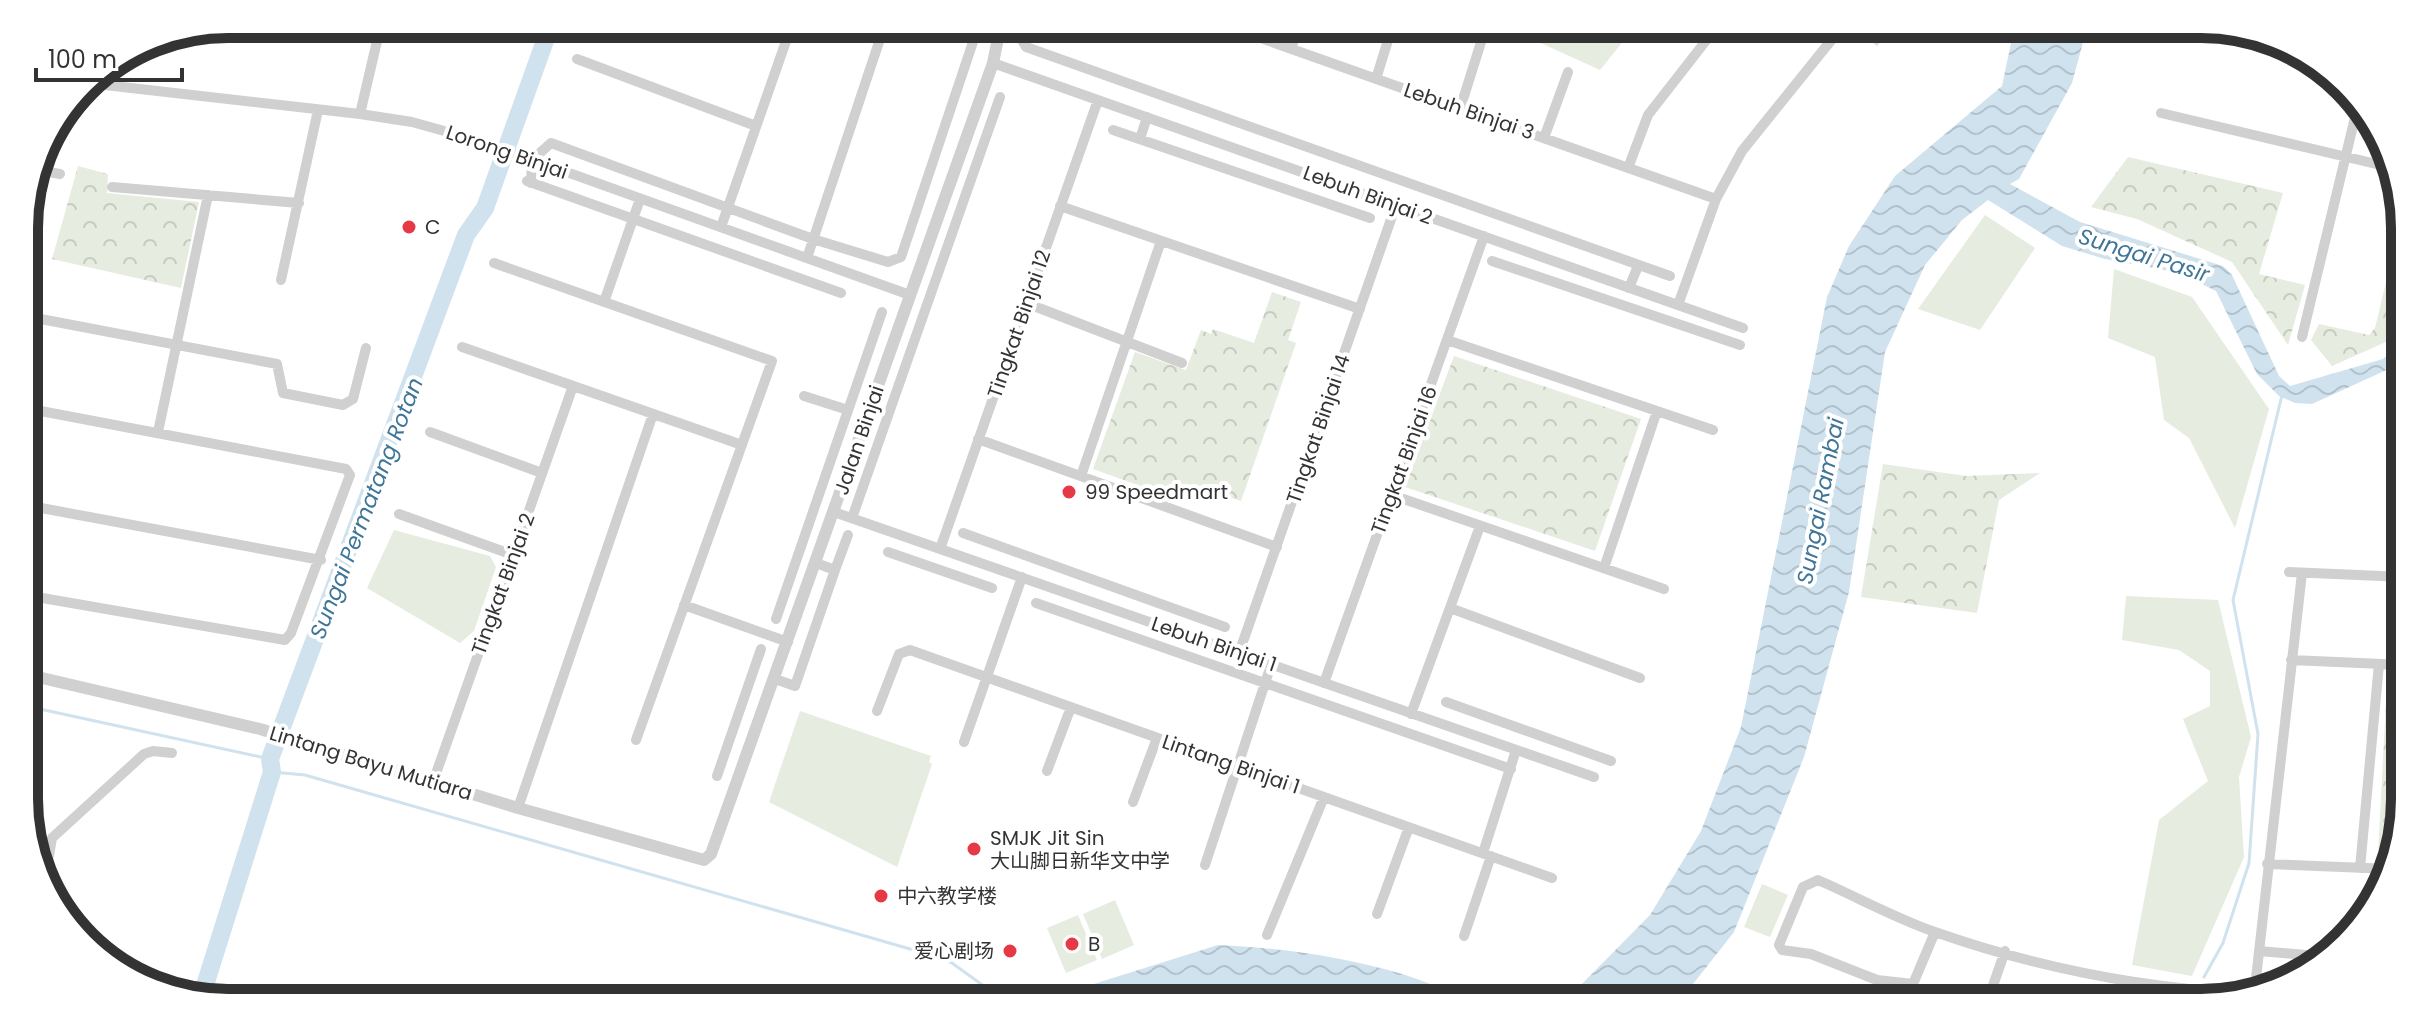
<svg xmlns="http://www.w3.org/2000/svg" width="2429" height="1027" viewBox="0 0 2429 1027" font-family="Poppins,'Noto Sans SC',sans-serif">
<style>
.grass{fill:#e6ecdf}
.forest{fill:url(#forest-crowns)}
.water{fill:url(#water-waves)}
.lines{fill:none;stroke-linecap:round;stroke-linejoin:round}
.stream{stroke:#cfe2ee;stroke-width:3}
.river{stroke:#cfe2ee;stroke-width:18}
.minor{stroke:#d0d0d0;stroke-width:10}
.tertiary{stroke:#d0d0d0;stroke-width:12}
.poi-dot{fill:#e63946;stroke:#fff;stroke-width:3}
.labels{text-anchor:middle;stroke-width:8;stroke-linejoin:round;paint-order:stroke}
.street-label{font-size:20px;fill:#333;stroke:#fff}
.poi-label{font-size:20px;fill:#333;stroke:#fff;text-anchor:start}
.water-label{font-size:22px;font-style:italic;fill:#3f7597;stroke:#fff}
.rim{fill:none;stroke:#333;stroke-width:10}
</style>
<defs>
<pattern id="forest-crowns" width="20" height="18" patternUnits="userSpaceOnUse" patternTransform="scale(2)"><rect width="20" height="18" fill="#e6ecdf"/><path d="M2 6a3 3 0 1 1 6 0M12 15a3 3 0 1 1 6 0" fill="none" stroke="#c6cbc0"/></pattern>
<pattern id="water-waves" width="16" height="10" patternUnits="userSpaceOnUse" patternTransform="scale(2)"><rect width="16" height="10" fill="#cfe2ee"/><path d="M0 5q4-4 8 0t8 0" fill="none" stroke="#b2c2cd"/></pattern>
</defs>
<rect width="100%" height="100%" fill="#fff"/>
<path class="grass" d="M1499,24H1637L1600,70Z
M1985,215L2035,248L1980,330L1918,309Z
M2114,269L2192,297L2269,409L2235,528L2189,438L2164,420L2155,357L2108,338Z
M394,530L490,556L496,567L474,631L460,643L367,588Z
M2126,596L2218,600L2251,737L2239,777L2244,857L2192,976L2132,965L2159,820L2208,781L2183,719L2210,706V671L2179,650L2122,640Z
M800,711L931,756L929,762L932,764L897,867L769,802Z
M1762,884L1788,895L1770,937L1744,927Z
M1115,900L1134,945L1102,959L1083,914Z
M1078,915L1097,960L1066,973L1047,928Z"/>
<path class="forest" d="M2128,157L2283,193L2259,274L2305,285L2288,345L2232,262L2137,219L2091,207Z
M78,166L108,174L107,193L199,202L181,288L52,259Z
M2400,224L2403,225L2404,330L2397,337L2332,366L2311,340L2319,324L2369,335L2375,328Z
M1272,292L1301,302L1288,340L1296,343L1241,501L1191,484L1185,502L1093,469L1135,352L1186,370L1201,330L1211,334L1213,329L1254,343Z
M1454,356L1641,419L1595,551L1405,487Z
M1883,464L1966,476L2040,473L1999,500L1977,613L1861,597Z
M2387,681L2405,682V799L2394,855H2378Z"/>
<path class="water" d="M1849,24H1893L1877,46Z
M2015,24H2088L2072,83L2019,179L2010,184L2080,222L2223,266L2232,275L2279,376L2290,386L2383,359L2404,340V362L2312,404L2295,403L2279,396L2257,374L2216,291L2180,273L2105,259L2062,246L1988,200L1962,220L1925,265L1885,352L1849,592L1804,757L1734,932L1678,1003H1544L1571,995L1650,915L1701,831L1741,727L1827,297L1849,246L1895,176L2002,86Z
M1218,945C1281,948 1341,956 1402,974C1433,983 1458,998 1491,1003H1033Z"/>
<g class="lines">
<path class="stream" d="M26,706L270,759
M272,772L305,775L931,955L952,963L1006,1002
M2204,977L2223,943L2249,863L2258,734L2233,600L2282,395"/>
<path class="river" d="M201,998L272,772L270,759L466,235L485,208L551,24"/>
<path class="minor" d="M747,24L787,38
M1022,24L1020,37L1026,47L1670,276
M1221,24L1716,199
M2182,24L2295,52
M1291,49L1299,24
M577,59L756,126
M993,63L1743,328
M1376,79L1393,24
M87,83L360,114L412,122L480,141L910,295
M1460,109L1482,39
M2161,113L2389,167
M360,114L381,24
M1113,130L1370,218
M1544,138L1568,72
M1140,139L1147,117
M1628,168L1648,115L1719,24
M37,170L60,174
M527,181L841,293
M531,183L532,160L551,143L813,239L888,262L901,257L979,24
M112,187L299,203
M1060,206L1360,309
M721,227L792,24
M807,258L885,24
M1492,261L1740,345
M494,263L772,361L636,740
M281,280L318,110
M1629,288L1638,266
M604,302L640,199
M1026,303L1182,363
M1678,305L1716,199L1742,151L1833,38
M25,316L277,364L283,393L343,405L353,399L366,348
M2302,337L2359,101
M1447,340L1713,430
M462,347L742,445
M804,396L848,410
M25,408L346,469L350,475L291,633L285,640L25,595
M158,432L208,195
M430,432L542,473
M978,439L1277,547
M1081,476L1161,241
M1392,495L1664,589
M25,505L321,560
M834,512L1594,777
M399,514L513,555
M852,518L1000,97
M963,533L1225,627
M940,549L1098,100
M888,552L992,588
M816,563L835,570L848,535
M1604,568L1657,411
M2289,572L2404,577
M1036,603L1511,769
M684,605L788,642
M1450,608L1640,678
M776,619L882,312
M1239,653L1396,205
M2291,660L2405,665
M775,679L795,686L835,570
M1324,683L1484,236
M1446,702L1611,761
M877,711L899,654L910,650L1552,878
M1411,714L1480,526
M964,742L1022,577
M1047,771L1071,707
M717,776L761,649
M433,782L573,386
M1133,802L1157,738
M518,808L653,414
M1483,853L1516,750
M41,863L49,856L52,838L144,754L153,751L172,753
M2267,864L2391,869
M1205,865L1271,665
M2360,868L2379,664
M1377,914L1409,827
M1935,932L1913,984L1877,980L1811,954L1782,950L1779,945L1803,887L1818,880C1857,897 1895,918 1935,932C2032,966 2137,987 2239,993
M1267,935L1324,797
M1464,936L1491,856
M2259,951L2328,957
M2256,978L2277,979
M2255,987L2302,573
M1987,1003L2005,951"/>
<path class="tertiary" d="M25,674L260,729L518,808L704,860L711,854L993,63L1001,24"/>
</g>
<g class="poi-dot">
<circle cx="409" cy="227" r="8"/>
<circle cx="1069" cy="492" r="8"/>
<circle cx="974" cy="849" r="8"/>
<circle cx="881" cy="896" r="8"/>
<circle cx="1072" cy="944" r="8"/>
<circle cx="1010" cy="951" r="8"/>
</g>
<g class="labels">
<g class="street-label">
<text transform="translate(1469 111) rotate(19)" y="7">Lebuh Binjai 3</text>
<text transform="translate(507 152) rotate(19)" y="7">Lorong Binjai</text>
<text transform="translate(1368 195) rotate(20)" y="7">Lebuh Binjai 2</text>
<text transform="translate(1019 324) rotate(-71)" y="7">Tingkat Binjai 12</text>
<text transform="translate(1318 429) rotate(-71)" y="7">Tingkat Binjai 14</text>
<text transform="translate(859 440) rotate(-71)" y="7">Jalan Binjai</text>
<text transform="translate(1404 460) rotate(-70)" y="7">Tingkat Binjai 16</text>
<text transform="translate(503 584) rotate(-70)" y="7">Tingkat Binjai 2</text>
<text transform="translate(1214 644) rotate(19)" y="7">Lebuh Binjai 1</text>
<text transform="translate(371 763) rotate(17)" y="7">Lintang Bayu Mutiara</text>
<text transform="translate(1231 764) rotate(19)" y="7">Lintang Binjai 1</text>
</g>
<g class="poi-label">
<text x="425" y="234">C</text>
<text x="1085" y="499">99 Speedmart</text>
<text x="990" y="845">SMJK Jit Sin<tspan x="990" dy="23">大山脚日新华文中学</tspan></text>
<text x="897" y="903">中六教学楼</text>
<text x="1088" y="951">B</text>
<text x="994" y="958" text-anchor="end">爱心剧场</text>
</g>
<g class="water-label">
<text transform="translate(2144 255) rotate(17)" y="8">Sungai Pasir</text>
<text transform="translate(1820 501) rotate(-79)" y="8">Sungai Rambai</text>
<text transform="translate(366 508) rotate(-69)" y="8">Sungai Permatang Rotan</text>
</g>
</g>
<path d="M0 0H2429V1027H0ZM228 38H2201A190 190 0 0 1 2391 228V799A190 190 0 0 1 2201 989H228A190 190 0 0 1 38 799V228A190 190 0 0 1 228 38Z" fill="#fff" fill-rule="evenodd"/>
<path class="rim" d="M228 38H2201A190 190 0 0 1 2391 228V799A190 190 0 0 1 2201 989H228A190 190 0 0 1 38 799V228A190 190 0 0 1 228 38Z"/>
<path d="M36 68v12h146v-12" fill="none" stroke="#333333" stroke-width="4"/>
<text x="48" y="68" font-size="24" fill="#333333" stroke="#ffffff" stroke-width="6" paint-order="stroke">100 m</text>
</svg>
